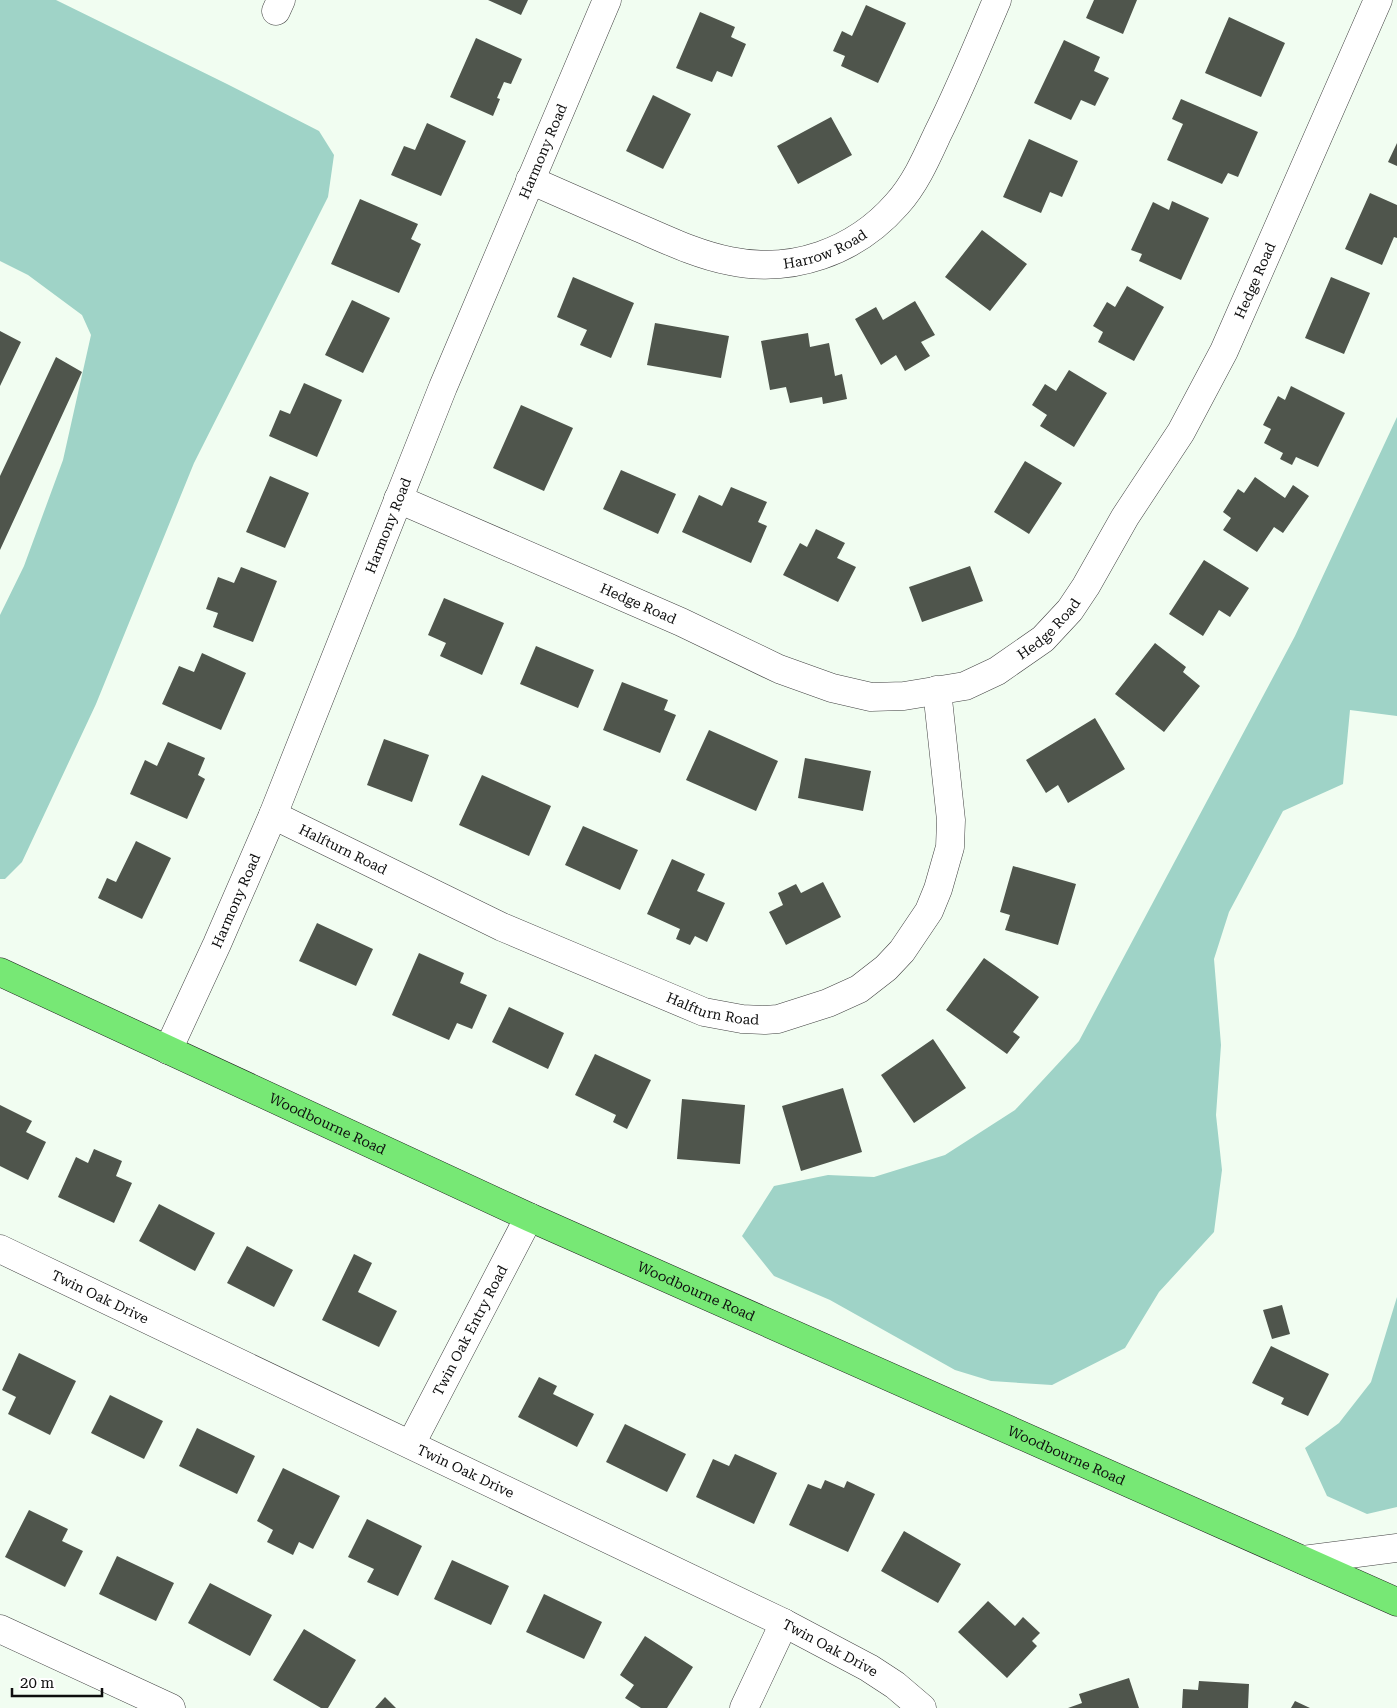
<svg xmlns="http://www.w3.org/2000/svg" width="1397" height="1708" viewBox="0 0 1397 1708" font-family="'Roboto Serif',serif">
<style>
.forest{fill:#9fd3c7}
.building{fill:#4f554c}
.lines{fill:none;stroke-linecap:round;stroke-linejoin:round}
.minor-casing{stroke:#414141;stroke-width:29}
.major-casing{stroke:#1f1f1f;stroke-width:29}
.minor{stroke:#fff;stroke-width:28}
.major{stroke:#77e875;stroke-width:28}
.labels{text-anchor:middle;stroke-width:5;stroke-linejoin:round;paint-order:stroke}
.street-label{font-size:14px;fill:#0e0e0e;stroke:#fff}
</style>
<rect width="100%" height="100%" fill="#f1fdf1"/>
<path class="forest" d="M0,0H56L227,84L319,131L334,155L328,197L194,463L96,704L22,862L5,879H0V615L24,566L63,460L91,335L82,315L28,275L0,261Z
M1397,417V716L1350,710L1343,784L1283,811L1229,912L1214,959L1221,1045L1216,1115L1222,1170L1214,1232L1159,1292L1125,1348L1052,1385L991,1381L955,1370L830,1300L774,1276L742,1236L774,1186L828,1175L874,1177L945,1155L1015,1110L1079,1041L1295,636Z
M1397,1297V1507L1367,1514L1327,1496L1305,1448L1339,1423L1371,1382Z"/>
<path class="building" d="M488,0H528L521,15Z
M1094,0H1137L1123,34L1086,18Z
M866,5L906,23L878,83L841,66L845,56L833,51L842,31L852,36Z
M700,12L735,27L731,37L746,44L732,77L717,71L712,82L676,68Z
M1229,17L1285,43L1261,97L1205,73Z
M476,38L522,59L511,84L504,82L497,98L500,99L493,116L450,97Z
M1064,40L1100,57L1094,71L1109,78L1095,106L1081,100L1071,120L1034,103Z
M653,95L691,114L663,169L626,151Z
M1181,99L1258,132L1238,177L1228,173L1222,184L1167,160L1183,124L1172,119Z
M831,117L852,155L798,184L777,146Z
M427,123L466,141L441,196L391,175L404,146L415,150Z
M1029,139L1078,161L1062,197L1050,192L1041,213L1003,197Z
M1397,143V166L1388,162Z
M1370,193L1397,205V238L1394,237L1382,265L1345,249Z
M360,199L418,224L411,239L421,244L399,293L331,264Z
M1172,201L1209,218L1181,280L1139,261L1142,254L1131,250L1153,202L1169,210Z
M982,230L1027,264L990,311L945,277Z
M573,277L634,303L611,358L580,345L587,330L557,317Z
M1331,277L1370,293L1344,354L1305,338Z
M1127,286L1164,307L1134,361L1098,342L1103,332L1093,326L1107,302L1115,307Z
M352,300L390,318L363,373L325,355Z
M915,301L935,335L921,342L930,356L905,371L896,355L881,365L855,319L876,307L883,320Z
M655,323L729,336L721,378L647,365Z
M0,331L21,342L0,386Z
M808,333L810,347L829,343L835,376L842,374L847,399L823,404L822,397L790,403L786,387L770,390L761,341Z
M56,357L82,372L0,550V476Z
M1069,370L1107,393L1074,447L1040,426L1047,415L1032,405L1045,384L1056,391Z
M304,383L342,400L317,457L269,436L280,410L290,414Z
M1291,386L1345,413L1318,467L1296,457L1292,465L1280,459L1283,453L1264,443L1271,429L1263,425L1278,396L1285,400Z
M521,405L573,428L544,491L493,468Z
M1025,461L1062,483L1029,534L994,512Z
M621,470L676,494L658,534L603,509Z
M270,476L309,493L285,548L246,532Z
M1255,477L1285,498L1293,485L1309,496L1283,533L1274,527L1257,552L1223,530L1231,518L1223,512L1238,489L1244,493Z
M731,487L767,502L758,522L767,526L751,563L682,532L699,495L722,506Z
M816,529L845,543L837,558L856,567L838,602L783,575L800,543L807,547Z
M1204,560L1249,588L1230,617L1219,610L1203,636L1169,614Z
M970,566L983,601L922,622L909,587Z
M241,567L277,581L253,642L213,627L218,613L206,609L218,577L234,583Z
M444,598L504,623L482,675L440,656L446,643L428,635Z
M1155,643L1186,667L1183,672L1200,686L1164,732L1115,694Z
M536,646L594,670L578,708L520,684Z
M202,653L246,673L221,730L162,704L179,666L194,672Z
M622,682L668,700L664,710L676,715L660,753L603,730Z
M1095,718L1125,769L1068,803L1058,785L1046,793L1026,760Z
M709,730L778,761L756,811L686,780Z
M384,739L429,755L412,802L367,785Z
M168,742L205,758L198,775L205,779L187,819L130,794L145,760L157,766Z
M805,758L871,771L863,811L798,798Z
M482,775L551,806L529,856L459,825Z
M583,826L638,850L620,890L565,865Z
M136,841L171,858L142,919L98,898L107,878L116,882Z
M672,859L705,874L697,891L725,903L707,942L695,936L690,945L676,939L680,929L647,914Z
M1013,866L1076,884L1058,945L1005,930L1010,915L1000,912Z
M823,882L841,917L786,945L769,912L783,905L778,893L796,884L801,893Z
M317,923L373,949L356,986L299,961Z
M419,953L464,973L460,983L487,995L472,1029L457,1023L449,1040L392,1015Z
M984,958L1039,997L1013,1032L1020,1037L1007,1054L946,1010Z
M509,1007L564,1033L548,1069L492,1042Z
M933,1039L966,1088L914,1123L881,1075Z
M595,1054L651,1080L627,1129L613,1122L616,1115L575,1095Z
M843,1088L862,1152L801,1171L782,1106Z
M682,1099L745,1105L740,1164L677,1159Z
M0,1105L32,1121L26,1132L46,1142L28,1180L0,1166Z
M94,1149L122,1161L116,1176L132,1183L114,1223L58,1197L76,1157L88,1163Z
M159,1204L215,1233L195,1271L139,1241Z
M247,1246L293,1270L274,1307L227,1283Z
M354,1254L372,1263L358,1292L397,1311L379,1347L322,1320Z
M1282,1305L1290,1334L1272,1339L1263,1310Z
M1271,1346L1329,1374L1308,1416L1281,1404L1284,1398L1252,1383Z
M19,1353L76,1381L50,1435L8,1414L16,1397L2,1390Z
M539,1377L557,1386L553,1394L594,1414L577,1447L518,1417Z
M110,1395L163,1421L144,1459L91,1433Z
M625,1424L686,1454L667,1492L606,1462Z
M197,1428L255,1456L237,1494L179,1466Z
M735,1454L777,1473L754,1524L696,1497L713,1459L729,1466Z
M283,1468L340,1496L313,1549L299,1542L293,1555L267,1542L273,1530L257,1521Z
M825,1480L844,1488L847,1481L875,1494L848,1552L789,1525L808,1484L821,1489Z
M29,1510L68,1529L62,1541L83,1551L65,1587L5,1557Z
M367,1519L422,1546L398,1596L367,1582L374,1569L348,1557Z
M904,1531L961,1564L938,1603L881,1571Z
M117,1556L174,1583L156,1621L99,1594Z
M452,1560L509,1586L491,1625L434,1599Z
M210,1583L272,1615L250,1656L188,1623Z
M544,1594L602,1622L584,1659L526,1632Z
M988,1601L1015,1626L1023,1617L1040,1633L1032,1641L1037,1646L1007,1678L958,1632Z
M304,1629L356,1660L328,1708H321L273,1680Z
M645,1636L693,1667L667,1708H641L625,1698L634,1685L620,1675Z
M1129,1678L1139,1708H1068L1082,1703L1079,1694Z
M1199,1681L1249,1684L1248,1708H1182L1183,1689L1198,1690Z
M385,1697L396,1708H375Z
M1295,1701L1310,1708H1291Z"/>
<g class="lines">
<g class="minor-casing">
<g id="minor">
<path d="M276,11L281,0"/>
<path id="s1" d="M530,180C566,196 601,211 637,227C667,240 698,255 730,261C792,274 855,252 897,204C915,184 926,159 937,135C959,91 978,45 997,0"/>
<path id="s2" d="M398,499L681,622L779,669L832,688L871,697L904,696L965,686L997,671L1043,639L1070,610L1086,586L1125,517L1181,432L1224,351L1378,0"/>
<path id="s3" d="M273,815L502,927L704,1012L742,1019L765,1020L778,1019L828,1003L859,989L886,968L902,951L929,911L938,889L950,847L951,820L937,690"/>
<path id="s4" d="M168,1050L217,944L273,815L443,387L607,0"/>
<path id="s5" d="M0,1249L784,1623L869,1668L895,1685L922,1708"/>
<path id="s6" d="M411,1444L529,1217"/>
<path d="M1303,1560L1397,1548"/>
<path d="M0,1629L171,1708"/>
<path d="M744,1708L784,1623"/>
</g>
</g>
<g class="major-casing">
<g id="major">
<path id="s7" d="M0,972L529,1217L1397,1602"/>
</g>
</g>
<use href="#minor" class="minor"/>
<use href="#major" class="major"/>
</g>
<g class="labels">
<g class="street-label">
<text dy="5" stroke="none"><textPath href="#s4" startOffset="974">Harmony Road</textPath></text>
<text dy="5" stroke="none"><textPath href="#s1" startOffset="314">Harrow Road</textPath></text>
<text dy="5" stroke="none"><textPath href="#s2" startOffset="1118">Hedge Road</textPath></text>
<text dy="5" stroke="none"><textPath href="#s4" startOffset="569">Harmony Road</textPath></text>
<text dy="5" stroke="none"><textPath href="#s2" startOffset="262">Hedge Road</textPath></text>
<text dy="5" stroke="none"><textPath href="#s2" startOffset="711">Hedge Road</textPath></text>
<text dy="5" stroke="none"><textPath href="#s3" startOffset="78">Halfturn Road</textPath></text>
<text dy="5" stroke="none"><textPath href="#s4" startOffset="164">Harmony Road</textPath></text>
<text dy="5" stroke="none"><textPath href="#s3" startOffset="482">Halfturn Road</textPath></text>
<text dy="5" stroke="none"><textPath href="#s7" startOffset="361">Woodbourne Road</textPath></text>
<text dy="5" stroke="none"><textPath href="#s7" startOffset="766">Woodbourne Road</textPath></text>
<text dy="5" stroke="none"><textPath href="#s5" startOffset="111">Twin Oak Drive</textPath></text>
<text dy="5" stroke="none"><textPath href="#s6" startOffset="128">Twin Oak Entry Road</textPath></text>
<text dy="5" stroke="none"><textPath href="#s7" startOffset="1171">Woodbourne Road</textPath></text>
<text dy="5" stroke="none"><textPath href="#s5" startOffset="516">Twin Oak Drive</textPath></text>
<text dy="5" stroke="none"><textPath href="#s5" startOffset="921">Twin Oak Drive</textPath></text>
</g>
</g>
<path d="M12 1688v8h90v-8" fill="none" stroke="#0e0e0e" stroke-width="2.5"/>
<text x="20" y="1688" font-size="15" fill="#0e0e0e" stroke="#ffffff" stroke-width="4" paint-order="stroke">20 m</text>
</svg>
